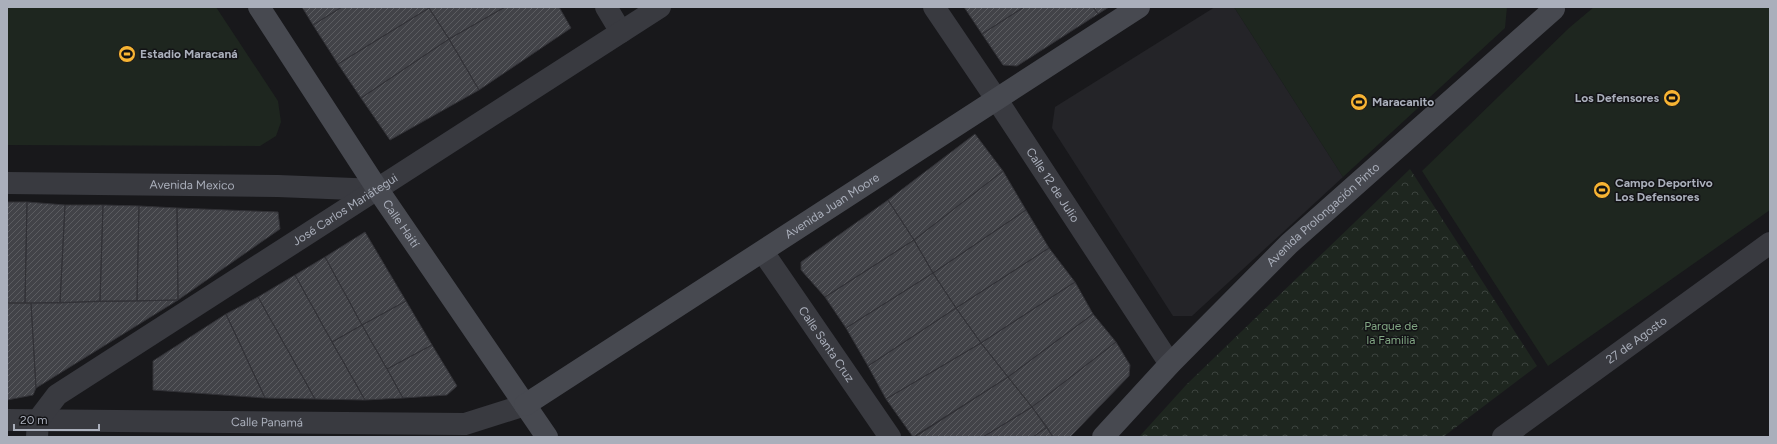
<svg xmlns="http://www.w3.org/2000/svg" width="1777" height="444" viewBox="0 0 1777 444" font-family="Figtree,sans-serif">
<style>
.built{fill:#242428}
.park{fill:url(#park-crowns)}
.pitch{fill:#1e261f}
.building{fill:url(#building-hatch);stroke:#323237}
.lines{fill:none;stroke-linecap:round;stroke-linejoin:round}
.street{stroke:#393a40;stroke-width:22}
.secondary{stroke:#474950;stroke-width:22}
.labels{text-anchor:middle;stroke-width:3;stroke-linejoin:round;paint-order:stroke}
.poi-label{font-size:12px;font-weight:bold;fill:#aaafbb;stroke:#131316;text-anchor:start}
.street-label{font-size:12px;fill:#aaafbb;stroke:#131316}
.park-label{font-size:12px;fill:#81a683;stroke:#131316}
</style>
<defs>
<pattern id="park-crowns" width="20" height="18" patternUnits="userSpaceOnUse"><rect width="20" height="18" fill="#1e261f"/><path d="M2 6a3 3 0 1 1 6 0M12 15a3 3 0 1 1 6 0" fill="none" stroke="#3c433e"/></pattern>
<pattern id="building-hatch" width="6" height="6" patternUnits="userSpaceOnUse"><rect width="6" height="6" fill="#424348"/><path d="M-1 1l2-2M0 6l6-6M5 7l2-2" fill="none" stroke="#5b5c60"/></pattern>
</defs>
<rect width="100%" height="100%" fill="#18181b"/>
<path class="built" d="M1215,7H1234L1343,177L1192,316H1173L1052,128L1055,107Z"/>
<path class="park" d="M1410,169L1537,366L1443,437H1139L1187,384Z"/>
<path class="pitch" d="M7,7H216L278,101L281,122L276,136L260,146L7,145Z
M1234,7H1507L1505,28L1343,177Z
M1594,7H1770V210L1548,366L1422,171L1569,28Z"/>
<path class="building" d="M302,7H342L313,25Z
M342,7H429V8L338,64L313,25Z
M431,7H505L449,39L429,8Z
M505,7H559L571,28L479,90L449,39Z
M964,7H1024L982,34Z
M1024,7H1093L1098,14L1017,66L1003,65L982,34Z
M1093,7H1109L1098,14Z
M429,8L449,39L361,98L338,64Z
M449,39L479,90L390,140L361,98Z
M975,134L1003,171L914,240L888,200Z
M1003,171L1026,210L933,273L914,240Z
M888,200L914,240L825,297L801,270V262Z
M7,202H27L25,303H7Z
M27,202L65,205L60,303H25Z
M65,205H103L100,301L60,303Z
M103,205L139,206L137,301H100Z
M139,206L177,208L178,300L137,301Z
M177,208L278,212L280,229L178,300Z
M1026,210L1049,248L956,308L933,273Z
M365,232L406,301L362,325L325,257Z
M914,240L933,273L846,328L825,297Z
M1049,248L1075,282L981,343L956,308Z
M325,257L362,325L332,342L295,275Z
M933,273L956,308L868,366L846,328Z
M295,275L332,342L365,400L315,399L258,297Z
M1075,282L1093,314L1008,377L981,343Z
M258,297L315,399L265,398L226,314Z
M178,300L36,388L31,303Z
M406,301L432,345L387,369L362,325Z
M7,303H31L36,388L33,395L7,400Z
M956,308L981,343L886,399L868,366Z
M226,314L265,398L153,390V361Z
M1093,314L1116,342L1032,407L1008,377Z
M362,325L387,369L403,398L365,400L332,342Z
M1116,342L1130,365L1129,376L1070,437H1053L1032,407Z
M981,343L1008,377L913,437L886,399Z
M432,345L457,386L447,395L403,398L387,369Z
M1008,377L1032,407L983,437H915Z
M1032,407L1047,427L1033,437H983Z
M1047,427L1053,437H1033Z"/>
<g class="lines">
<g class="street">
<path d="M606,7L621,32"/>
<path id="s1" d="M934,7L997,100L1170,364"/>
<path id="s2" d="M7,183L278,186L378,190"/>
<path id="s3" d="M763,252L890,437"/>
<path id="s4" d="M7,420L465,424L525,405"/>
<path id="s5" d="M37,437L38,420L57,395L660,7"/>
<path id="s6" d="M1503,437L1770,243"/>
</g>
<g class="secondary">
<path id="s7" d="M259,7L378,190L547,437"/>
<path id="s8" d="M525,405L1139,7"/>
<path id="s9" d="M1103,437L1170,364L1289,244L1554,9L1553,7"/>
</g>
</g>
<defs>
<g id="stadium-disc" transform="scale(0.9)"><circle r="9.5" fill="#f7b433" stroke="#131316"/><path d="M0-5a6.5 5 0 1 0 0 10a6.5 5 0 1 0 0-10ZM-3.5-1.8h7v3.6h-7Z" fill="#111"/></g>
</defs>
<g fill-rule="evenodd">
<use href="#stadium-disc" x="127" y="54"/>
<use href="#stadium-disc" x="1672" y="98"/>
<use href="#stadium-disc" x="1359" y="102"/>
<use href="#stadium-disc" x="1602" y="190"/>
</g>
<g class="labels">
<g class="poi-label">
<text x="140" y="58">Estadio Maracaná</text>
<text x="1659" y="102" text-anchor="end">Los Defensores</text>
<text x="1372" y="106">Maracanito</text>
<text x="1615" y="187">Campo Deportivo<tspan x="1615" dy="14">Los Defensores</tspan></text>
</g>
<g class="street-label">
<text dy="4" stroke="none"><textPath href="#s2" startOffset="185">Avenida Mexico</textPath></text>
<text dy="4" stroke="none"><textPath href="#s1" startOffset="214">Calle 12 de Julio</textPath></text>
<text dy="4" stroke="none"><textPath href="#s8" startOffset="366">Avenida Juan Moore</textPath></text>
<text dy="4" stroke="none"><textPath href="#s5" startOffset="391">José Carlos Mariátegui</textPath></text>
<text dy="4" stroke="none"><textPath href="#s9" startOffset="313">Avenida Prolongación Pinto</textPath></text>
<text dy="4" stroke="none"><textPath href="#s7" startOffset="259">Calle Haití</textPath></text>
<text dy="4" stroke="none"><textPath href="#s6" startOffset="165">27 de Agosto</textPath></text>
<text dy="4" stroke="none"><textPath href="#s3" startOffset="112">Calle Santa Cruz</textPath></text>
<text dy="4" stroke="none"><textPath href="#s4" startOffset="260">Calle Panamá</textPath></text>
</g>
<g class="park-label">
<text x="1391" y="330">Parque de<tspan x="1391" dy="14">la Familia</tspan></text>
</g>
</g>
<rect width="1777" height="444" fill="none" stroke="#aaafbb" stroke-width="16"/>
<path d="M14 424v6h85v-6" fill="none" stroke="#aaafbb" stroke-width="2"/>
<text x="20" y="424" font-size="12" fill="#aaafbb" stroke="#131316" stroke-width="3" paint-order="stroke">20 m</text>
</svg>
